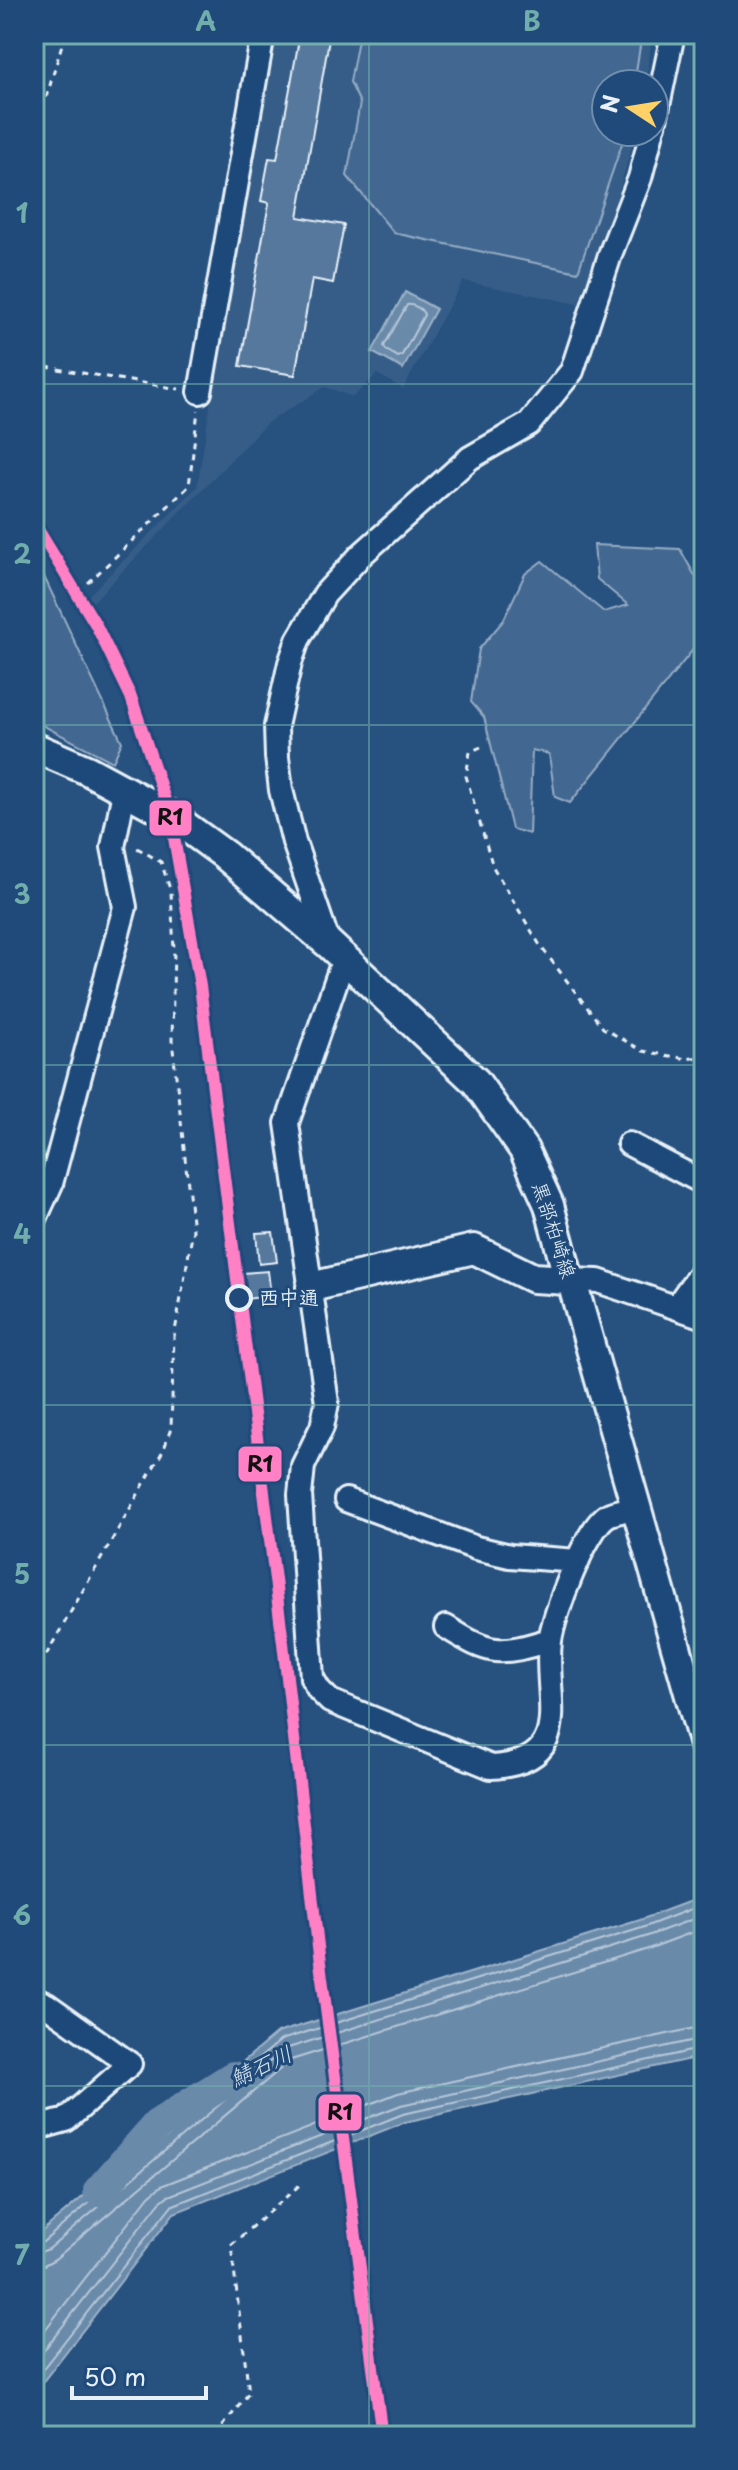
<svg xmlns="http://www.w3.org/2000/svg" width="738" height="2470" viewBox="0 0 738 2470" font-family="'Playpen Sans','Klee One',sans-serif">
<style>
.built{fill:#355d88}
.green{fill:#436891;stroke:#96acc4;stroke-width:2}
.water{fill:#6b8aaa;stroke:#9db3c9;stroke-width:2}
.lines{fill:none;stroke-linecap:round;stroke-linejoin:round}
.shore{stroke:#b6c8d9;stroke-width:2}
.river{stroke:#6b8aaa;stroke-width:32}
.building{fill:#57789d;stroke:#e8f1f8;stroke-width:2}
.minor-casing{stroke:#e8f1f8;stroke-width:28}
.major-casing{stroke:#e8f1f8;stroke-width:34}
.path{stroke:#e8f1f8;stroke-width:3;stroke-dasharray:6 6;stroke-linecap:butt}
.minor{stroke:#1f4a7a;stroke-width:22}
.major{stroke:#1f4a7a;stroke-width:28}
.rail-1-casing{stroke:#1f4a7a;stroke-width:18}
.rail-1{stroke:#ff80c5;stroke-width:12}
.grid{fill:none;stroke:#71adac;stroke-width:2;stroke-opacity:0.55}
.stop-dot{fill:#1f4a7a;stroke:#e8f1f8;stroke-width:4}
.labels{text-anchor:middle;stroke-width:6;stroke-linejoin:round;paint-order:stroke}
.street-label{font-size:20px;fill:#e8f1f8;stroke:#1f4a7a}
.stop-label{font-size:20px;font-weight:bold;fill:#e8f1f8;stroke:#1f4a7a;text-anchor:start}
.water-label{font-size:22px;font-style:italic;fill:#d5e2ec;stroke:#1f4a7a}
.line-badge{stroke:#1f4a7a;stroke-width:3}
.pale-badge-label{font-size:22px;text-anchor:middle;font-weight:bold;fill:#111}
.neatline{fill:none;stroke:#71adac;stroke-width:3}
.grid-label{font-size:26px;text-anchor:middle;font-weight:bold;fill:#71adac}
</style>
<rect width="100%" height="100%" fill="#27517f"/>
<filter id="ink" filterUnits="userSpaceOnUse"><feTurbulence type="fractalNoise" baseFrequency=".0125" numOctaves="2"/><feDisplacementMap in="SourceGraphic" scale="16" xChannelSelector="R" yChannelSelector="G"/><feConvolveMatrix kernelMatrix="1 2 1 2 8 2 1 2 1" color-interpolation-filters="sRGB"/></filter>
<g filter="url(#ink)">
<path class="built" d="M270,34H652L646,84H606V132H636L615,205L578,304L463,281L403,389L377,374L353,397L325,387L267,423L88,607L85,599L197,487Z"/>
<path class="green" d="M359,34H642L634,84H606V132H626L578,272L394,233L347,176L360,103L350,82Z
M594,545L680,549L704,592V636L570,803L555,797L549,754L532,750L529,834L512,829L484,717L471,702L479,649L503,621L525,574L542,561L604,612L628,605L597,579Z
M34,560L40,568L122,742L113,762L34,721Z"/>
<path class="water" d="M405,292L436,309L403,369L372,352Z
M704,1896V2056L405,2122L174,2213L34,2393V2238L277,2033L640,1920Z"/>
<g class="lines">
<path class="shore" d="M407,305C413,304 423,309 424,315L402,355L398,357L386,350L384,346Z
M34,2244L43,2242L281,2040L642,1928L704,1904
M34,2254L49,2249L285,2049L645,1937L704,1915
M34,2266L44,2265L55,2259L291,2060L648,1949L704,1928
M34,2344L149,2196L161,2186L398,2093L704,2026
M34,2363L159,2203L166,2197L401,2105L704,2038
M34,2380L171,2206L403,2114L704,2048"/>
<path class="river" d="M99,2191L157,2125L233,2077"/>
</g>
<path class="building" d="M300,34H330L298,217L344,225L333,283L312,279L295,375L240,366L269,203L261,201L269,158L277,159Z
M273,1232L277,1262L259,1264L256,1233Z
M268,1271L271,1296L246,1299L243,1273Z"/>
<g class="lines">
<g class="minor-casing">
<path id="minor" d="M654,125L673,34
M200,392L263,34
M329,944L294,842L281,790L277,757L276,726L290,663L298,640L325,594L361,555L470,458L529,424L572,371L611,252L640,178L652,132
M344,958L287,1123L327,1403L322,1427L303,1466L300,1495L312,1678L319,1690L330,1701L491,1767C578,1762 543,1698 550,1641C553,1616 586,1527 608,1515C616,1511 628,1510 637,1507
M629,1144L704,1183
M34,1221L51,1184L125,907L113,847L124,792
M569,1280L598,1281L704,1317
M676,1307L704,1268
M346,1500L476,1548L510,1556L578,1561
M446,1627C492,1656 499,1655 550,1640
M34,1999L47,2005L130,2064L66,2120L41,2127L34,2131"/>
</g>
<g class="major-casing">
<path id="major" d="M34,747L87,770L170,815L225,855L329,944L476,1082L524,1150L549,1205L569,1280L574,1289L704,1745
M311,1287L474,1249L533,1278L569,1280"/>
</g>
<path class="path" d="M34,118L46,99L65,34
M34,365L179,389
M88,583L189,486L198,410
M481,747L470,752L466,776L493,867L541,947L603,1028L643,1051L687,1059L704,1056
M34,1676L164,1449L171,1428L174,1337L193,1230L172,1040L174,950L171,892L161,862L132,845
M215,2436L249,2393L231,2245L302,2183"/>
<use href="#minor" class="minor"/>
<use href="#major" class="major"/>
<g class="rail-1-casing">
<path id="rail-1" d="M34,523L96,625L131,697L170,815L200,986L283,1643L319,1955L382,2436"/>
</g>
<use href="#rail-1" class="rail-1"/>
</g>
</g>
<path class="grid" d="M369,34V2436M34,384H704M34,725H704M34,1065H704M34,1405H704M34,1745H704M34,2086H704"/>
<circle class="stop-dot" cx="239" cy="1298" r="12"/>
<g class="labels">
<g class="street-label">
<text transform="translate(554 1230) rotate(72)" y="7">黒部柏崎線</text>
</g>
<g class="stop-label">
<text x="259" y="1305">西中通</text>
</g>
<g class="water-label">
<text transform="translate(261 2066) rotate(-25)" y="8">鯖石川</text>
</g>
</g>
<g class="line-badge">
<rect x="148" y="799" width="45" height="38" rx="8" fill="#ff80c5"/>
<rect x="237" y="1445" width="46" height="38" rx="8" fill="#ff80c5"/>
<rect x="317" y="2093" width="46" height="39" rx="8" fill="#ff80c5"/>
</g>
<g class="pale-badge-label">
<text x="170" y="825">R1</text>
<text x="260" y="1472">R1</text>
<text x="340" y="2120">R1</text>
</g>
<rect width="738" height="2470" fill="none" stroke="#1f4a7a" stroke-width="88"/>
<g transform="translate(630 108) rotate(282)"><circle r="38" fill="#1f4a7a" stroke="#6f8dac" stroke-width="2"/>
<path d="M0-6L14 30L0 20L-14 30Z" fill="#ffd166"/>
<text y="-12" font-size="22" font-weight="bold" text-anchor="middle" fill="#e8f1f8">N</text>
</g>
<path d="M72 2386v12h134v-12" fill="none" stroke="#e8f1f8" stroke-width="4"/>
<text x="84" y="2386" font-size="24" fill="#e8f1f8" stroke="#1f4a7a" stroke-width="6" paint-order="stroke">50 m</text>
<rect x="44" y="44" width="650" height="2382" class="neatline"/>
<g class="grid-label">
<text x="206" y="31">A</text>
<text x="532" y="31">B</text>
<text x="22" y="223">1</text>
<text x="22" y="564">2</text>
<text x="22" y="904">3</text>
<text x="22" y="1244">4</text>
<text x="22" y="1584">5</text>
<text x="22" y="1925">6</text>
<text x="22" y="2265">7</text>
</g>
</svg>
